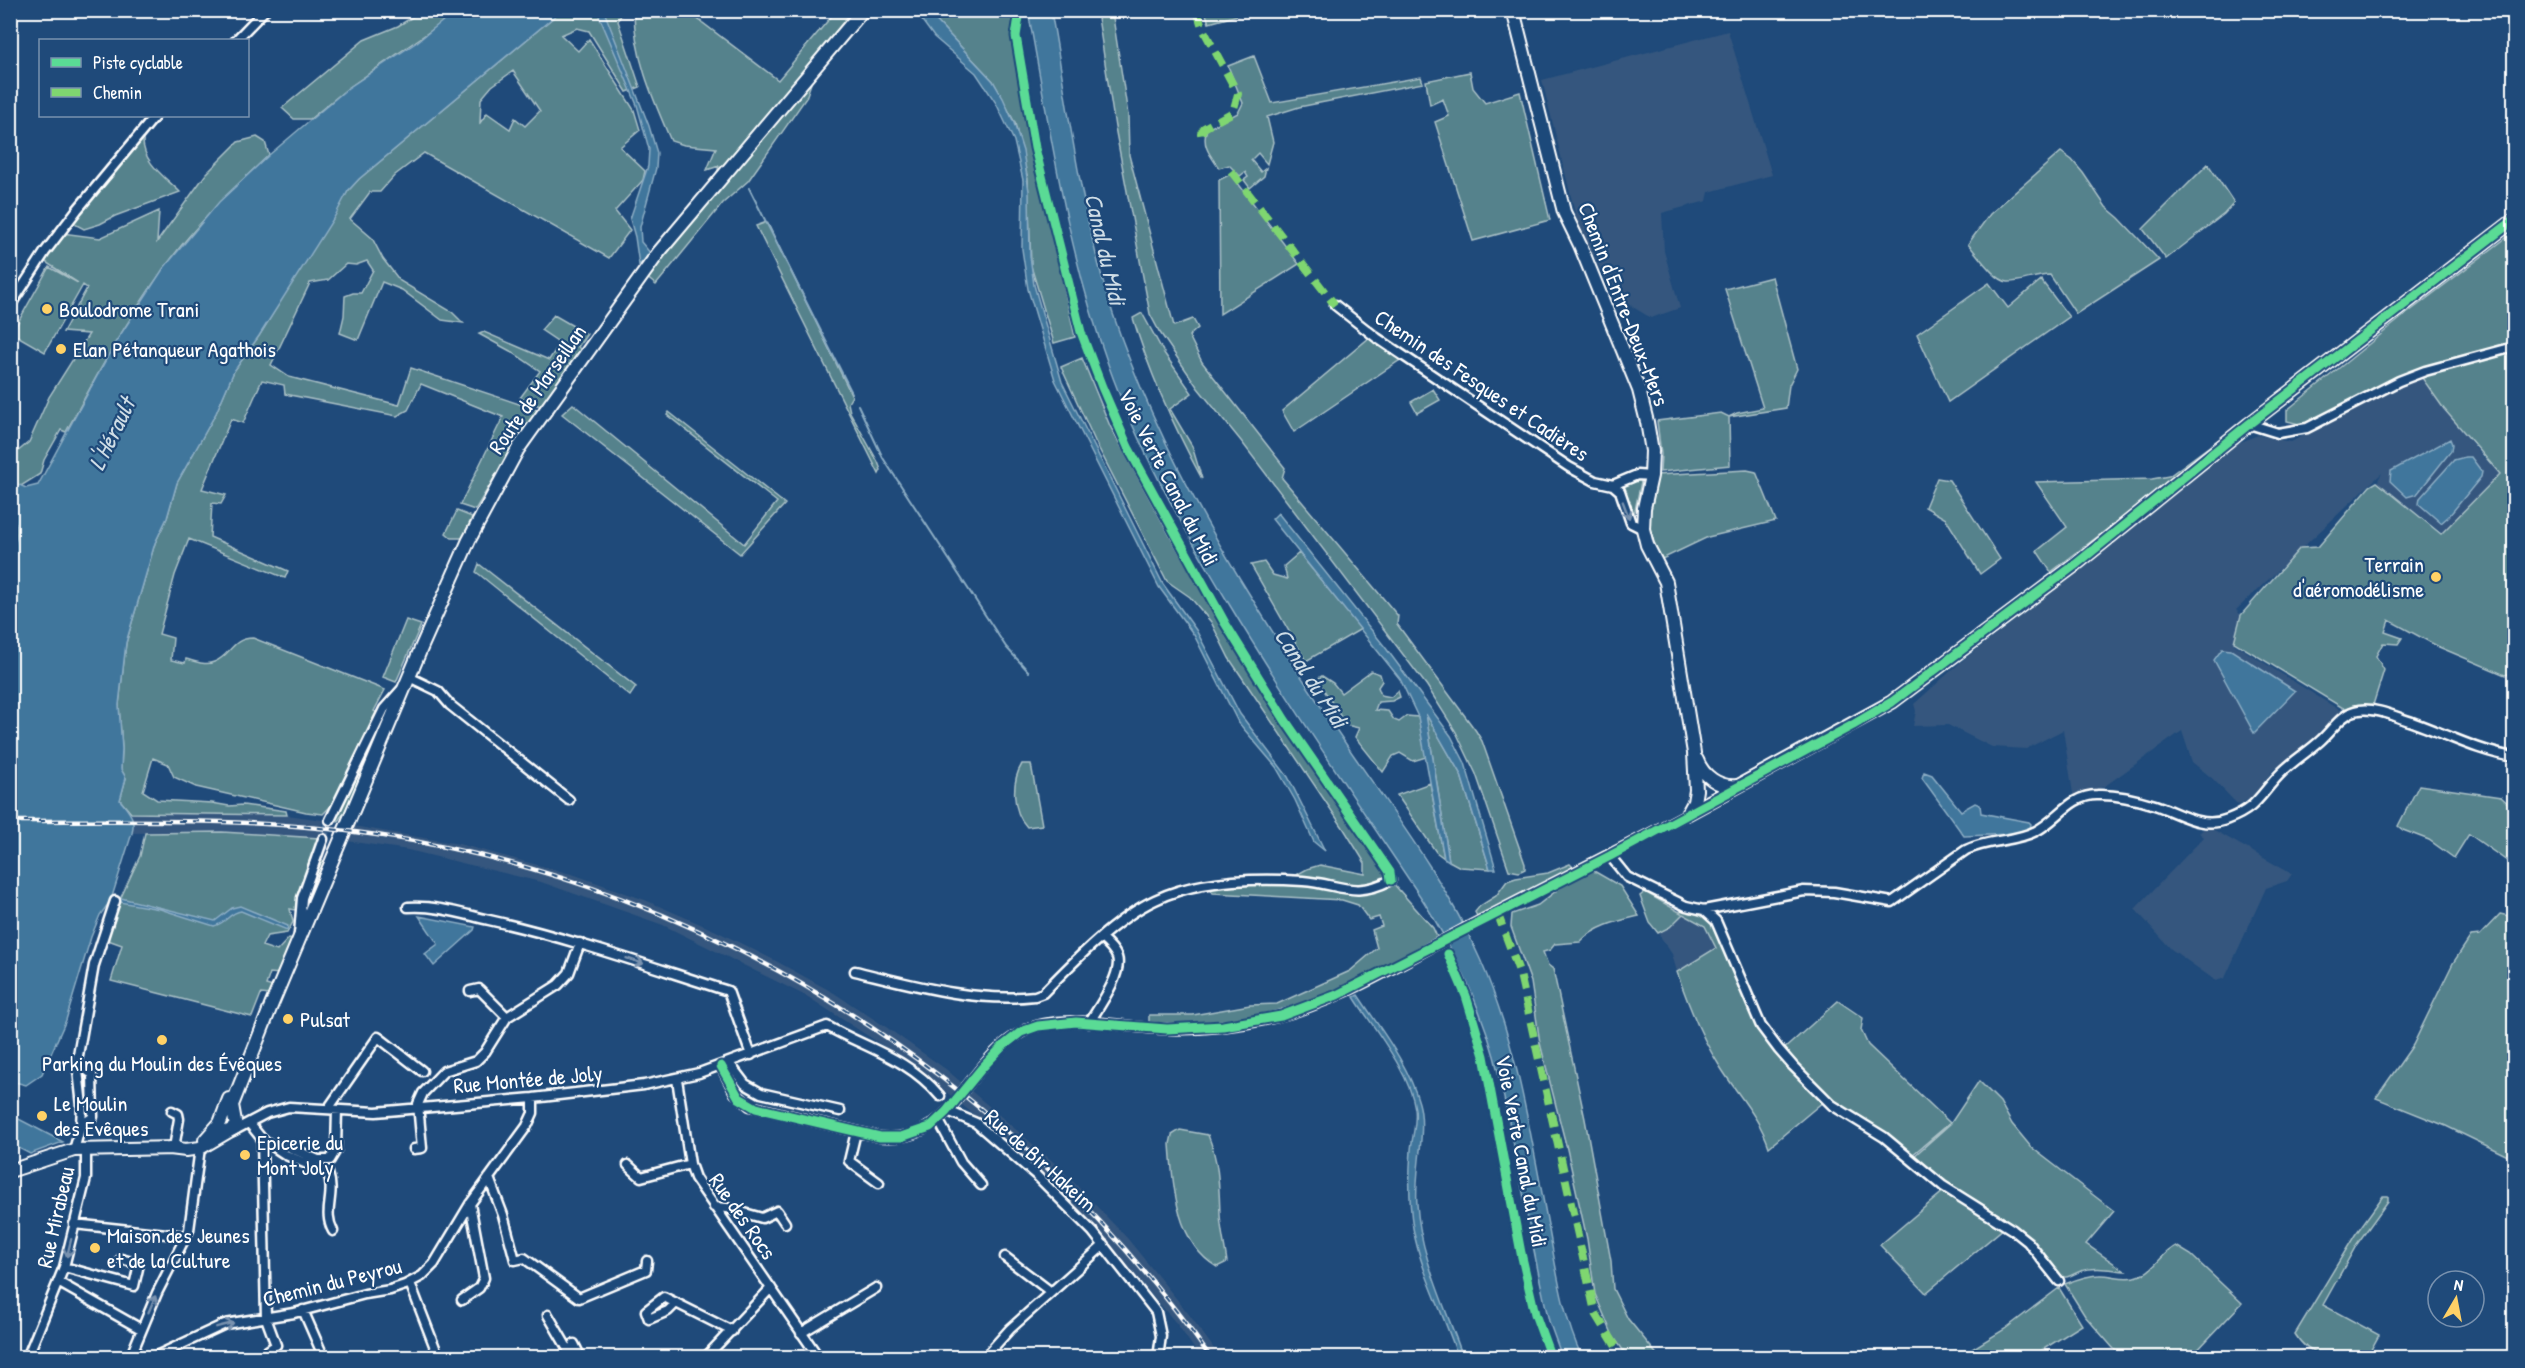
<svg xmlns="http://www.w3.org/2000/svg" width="2525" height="1368" viewBox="0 0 2525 1368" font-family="'Patrick Hand',sans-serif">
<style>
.built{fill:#34567e}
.green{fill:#54828c;stroke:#aac0c6;stroke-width:1.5;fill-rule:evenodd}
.water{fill:#40769c;stroke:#8cadc4;stroke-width:1.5}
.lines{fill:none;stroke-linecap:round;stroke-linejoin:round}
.stream{stroke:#8cadc4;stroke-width:2}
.street-tunnel{stroke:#41658e;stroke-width:8;stroke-dasharray:8 4;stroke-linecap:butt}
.street-casing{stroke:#fff;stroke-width:13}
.secondary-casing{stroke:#fff;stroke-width:16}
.street{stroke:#1f4a7a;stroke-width:8}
.secondary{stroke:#1f4a7a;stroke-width:12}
.rail-casing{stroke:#fff;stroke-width:4.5}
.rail{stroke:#1f4a7a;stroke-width:2;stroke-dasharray:7;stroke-linecap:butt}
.street-bridge-casing{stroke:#fff;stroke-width:13;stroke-linecap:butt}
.street-bridge{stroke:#1f4a7a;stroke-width:8}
.quiet{stroke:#7fd670;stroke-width:8;stroke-dasharray:15 8;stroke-linecap:butt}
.cycleway-casing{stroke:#1f4a7a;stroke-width:13}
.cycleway{stroke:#5adb95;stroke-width:9}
.oneway{stroke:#7992af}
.poi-dot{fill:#ffd166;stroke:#1f4a7a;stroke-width:2}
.labels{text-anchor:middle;stroke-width:4.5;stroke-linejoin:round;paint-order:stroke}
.street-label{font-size:22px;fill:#fff;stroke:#1f4a7a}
.poi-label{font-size:22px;fill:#fff;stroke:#1f4a7a;text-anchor:start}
.water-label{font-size:24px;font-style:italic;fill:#cfdde6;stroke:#1f4a7a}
</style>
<rect width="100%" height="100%" fill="#1f4a7a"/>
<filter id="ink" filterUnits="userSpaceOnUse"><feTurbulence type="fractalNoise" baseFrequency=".0167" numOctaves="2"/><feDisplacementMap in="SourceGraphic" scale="12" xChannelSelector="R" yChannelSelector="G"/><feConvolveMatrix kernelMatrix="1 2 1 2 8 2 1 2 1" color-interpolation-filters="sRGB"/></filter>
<g filter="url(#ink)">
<path class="built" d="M1728,31L1772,175L1709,192L1707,201L1662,213L1664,251L1680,308L1651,318L1613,295L1577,221L1542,80Z
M2420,375L2444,409L2484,458L2500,473L2442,533L2377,482L2382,473L2236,610L2241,615L2234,644L2341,711L2311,742L2272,771L2255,796L2238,805L2213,779L2192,762L2182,731L2105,786L2074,800L2063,730L2026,749L1992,747L1948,725L1913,726L1916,711L1914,704L1963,660L2040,601L2236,444L2258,435L2291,442Z
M131,813L287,815L323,820L319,838L222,832L132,833L134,825Z
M353,826L459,844L575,875L645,900L714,930L776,961L834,993L886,1027L947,1070L1058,1166L1127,1238L1188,1313L1220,1357H1200L1177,1324L1071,1202L966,1108L929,1078L888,1049L808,997L663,925L541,882L408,850L347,841Z
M2207,826L2292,874L2287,881L2266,888L2225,978L2216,981L2171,949L2135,909L2204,837L2199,833Z
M1683,914L1705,926L1716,948L1677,972L1672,954L1658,933L1670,927Z"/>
<path class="green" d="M422,11H455L439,25L348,88L310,119H294L282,108L364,40L398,26Z
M561,11H623L618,21L640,87L627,92L589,31L577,28L561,35L578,51L589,39L634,110L640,130L620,147L645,171L643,180L615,211L630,230L609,258L424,153L395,175L380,192H370L350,219L372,238L383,259L400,281L452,312L463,323L442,320L402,290L382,282L358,340L340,333L344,316L345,296L353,293H361L373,270L367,261L356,265L346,264L328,280L310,283L271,365L289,377L399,405L411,368L540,411L506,458L475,510L460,505L503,417L421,384L408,410L397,416L285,394L284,385L262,380L243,423L231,419L202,489L226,495L221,504L212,503L210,537L288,571L285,578L189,539L175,575L159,634L173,638L171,660L185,663L186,659C194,661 205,666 214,662C231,656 231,638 253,638L385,690L374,711L388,716L353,800L338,821L334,820L330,807L323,814L306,812L196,787L174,777L168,764L153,758L143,791L157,800L212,803L229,806L243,805L286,811L287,815L131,813L120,800L126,778L121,769L122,749L119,705L126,643L155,543L167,518L177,483L216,413L234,371L259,336L348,191L359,179ZM513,71L540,111L525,126L515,118L510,129L487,113L480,123L481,99L492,86Z
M634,11H687L778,80L836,11H863L818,63L806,98L748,181L723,203L656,285L645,276L716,177L719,166L707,170L716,148L684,145L671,141C653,99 634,57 634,11Z
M927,11H1014L1013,26L1031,139L1075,337L1054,343L1031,266L1028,179L1015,123L993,81Z
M1097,11H1112L1128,115L1129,155L1174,326L1193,319L1198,328L1189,336L1202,362L1285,468L1282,478L1398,616L1397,624L1476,731L1482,741L1525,864V869L1519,872L1509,870L1476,774L1456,732L1427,686L1241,441L1198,388L1159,331L1150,314L1115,127Z
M1205,11V10L1247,11L1242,14L1209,23Z
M1254,56L1272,103L1421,77L1423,83L1299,107L1267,117L1273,142L1267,164L1258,153L1251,160L1261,172L1266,168L1264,176L1250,188L1244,180L1248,177L1245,172L1240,176L1229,165L1219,168C1210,155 1201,145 1207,129L1238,113L1243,103L1228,66Z
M1470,72L1473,88L1485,103L1520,92L1550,220L1473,241L1435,122L1449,116L1443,99L1430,105L1426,81Z
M257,137L265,142L269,155C238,184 208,213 181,246C135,304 101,368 66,432L61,430L44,460L40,474L21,486L11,481V452L16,453L29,442L49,397L89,334L63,332L87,288L83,285L45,352L12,333L49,267L78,283L44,261L62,233L100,238L159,211L157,242L206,174L238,142Z
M143,139C142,162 165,177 180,192L115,216L100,224L84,229L71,222L119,164Z
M2061,152L2072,160L2083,173L2106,207L2119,218L2159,260L2076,314L2050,275C2036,275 2018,283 2008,282C1995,281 1977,254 1968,244L1990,214Z
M2208,164L2234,203L2224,214L2166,259L2143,229Z
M1231,174L1299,264L1220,314L1219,180Z
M767,222L852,396L848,403L850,412L878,462L881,470L879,474L756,226Z
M2514,232V343L2421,367L2303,425L2287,421V410L2405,315Z
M1772,277L1797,369L1789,385L1786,408L1729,417L1730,465L1660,472L1661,454L1657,421L1721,413L1729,417L1737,413L1763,408L1725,289Z
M2041,280L2069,317L1948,402L1917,334L1989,283L2008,308Z
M1142,313L1164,353L1192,393L1170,409L1192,446L1202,479C1174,427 1150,375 1133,318Z
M554,315L587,334L578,347L583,352L540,406L520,398L540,371L512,352L479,334L484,332L549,360L560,343L541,330Z
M1369,338L1403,358L1294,432L1282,411Z
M2514,349V662L2509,674L2505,675L2439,647L2389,620L2385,632L2402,638L2398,644L2383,643L2376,656L2384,670L2373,705L2343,708L2234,642L2241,615L2300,548L2318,547L2370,486L2377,482L2441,534L2500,474L2444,409L2420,375Z
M1082,358L1110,426L1171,538L1252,677L1391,881L1433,928L1437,937C1403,956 1369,976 1334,991C1276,1017 1212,1025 1149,1023V1015H1193L1250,1005L1277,1004L1350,971L1377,948L1372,930L1382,926L1379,917L1369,920L1358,905L1342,900L1213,893L1209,886L1286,881L1307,869L1320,865L1365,874V863L1344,829L1229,658L1211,622L1190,597L1167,581L1095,441L1061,367Z
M1433,389L1440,400L1417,413L1411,402Z
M573,404L744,544L777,502L667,415L669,412L785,504L740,554L562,414Z
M2218,440L2222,442L2051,572L2037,551L2067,527L2036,482L2152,479L2169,476Z
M1747,470L1756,472L1776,521L1708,537L1662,559C1642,524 1650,512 1656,475Z
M1642,477L1633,519L1624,487L1626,483Z
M1937,478L1949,480L2000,559L1980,574L1946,519L1925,507Z
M11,509C22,526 17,538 11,556Z
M457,511L472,517L463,538H452L446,533Z
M1299,553L1361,629L1306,661L1251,565L1264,562L1273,575L1287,579L1284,566Z
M479,564L636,687L630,696L480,575L476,572Z
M406,620L421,625L396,682L383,677Z
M1371,671L1380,674L1382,681L1378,687L1381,695L1391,697L1398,691L1400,697L1392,701L1378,702L1375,710L1388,711L1394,720L1399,722L1407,716L1418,717L1426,757L1413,761L1400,753L1393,756L1383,772L1355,737L1359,728L1346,725L1317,679L1322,676L1333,683L1341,693Z
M1426,714L1461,775L1490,869L1460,867L1449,861Z
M1022,764H1031L1042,825L1027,827C1012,811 1011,782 1022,764Z
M1430,783L1444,858L1436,852L1397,795Z
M2419,785L2501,797L2514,809V866L2469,834L2454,858L2429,840L2403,830L2398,826Z
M222,832L319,838L313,855L327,863L306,912L290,909L293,922L287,933L267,936L262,946L277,951L289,938L296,939L281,974L270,973L266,985L273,987L271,995L261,994L252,1017L111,981L122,945L108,940L117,906L140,856L145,833Z
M1570,864L1574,868L1477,916L1475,912L1480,906L1496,896L1507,881L1516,878L1548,873Z
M1592,870L1620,886L1639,916C1618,921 1595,926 1580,942L1555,944L1550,950L1543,952L1548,965L1553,969L1585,1119L1611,1261L1613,1289L1628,1319L1659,1357H1628L1613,1336L1595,1294L1587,1239L1567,1149L1540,1043L1531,982L1511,927L1512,914L1538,905L1565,884Z
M1645,892L1681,913L1680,909L1711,919L1750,1008L1824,1101L1769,1147C1759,1116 1736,1093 1719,1065C1701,1037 1688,1004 1677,972L1716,948L1705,926L1683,914L1670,927L1658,933L1650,923L1640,896Z
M2500,914L2514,917V1159L2446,1126L2376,1098L2413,1045L2453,963L2471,936L2480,935Z
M1838,1001L1863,1018L1861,1030L1868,1045L1950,1123L1912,1155C1891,1137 1868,1127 1846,1111C1822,1095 1802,1072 1782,1051Z
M1979,1081L2000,1102L2012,1124L2031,1147L2114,1211L2086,1244L2125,1271C2112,1270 2095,1266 2081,1271C2072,1274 2069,1279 2059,1276L2036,1244L2000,1215L1946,1182L1913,1157L1951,1123Z
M1180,1130L1208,1135C1219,1162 1219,1186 1220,1215C1221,1231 1225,1247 1227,1262L1217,1267C1176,1243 1173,1186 1170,1144L1172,1135Z
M1944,1191L2005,1227L1926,1293L1880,1245Z
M2383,1196H2388V1201L2357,1244L2323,1305L2379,1335L2367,1357C2336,1358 2313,1363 2295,1334L2355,1235Z
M2176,1246L2191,1255L2242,1303L2191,1357H2121L2085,1316L2065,1284C2077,1279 2088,1275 2101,1275C2112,1275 2124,1280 2135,1277C2153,1274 2160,1254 2176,1246Z
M2059,1288L2082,1325L2031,1357H1959L2005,1329Z"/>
<path class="water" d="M455,11H561L359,179L348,191L335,216L259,336L234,371L216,413L177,483L167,518L155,543L126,643L119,705L122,749L121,769L126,778L120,800C129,812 136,818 132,833L111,900L100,915L91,937L66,1020L42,1074L26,1085L11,1081L10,556C19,533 20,533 11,510C8,503 10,489 11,481L26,488L38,485L115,343L163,269L219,202L269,155L348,88L417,42Z
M597,11H604L649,126L657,153L656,168L640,227L641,242L651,254L639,265L635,237L630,219L648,166L649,149L637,105Z
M915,11H927L993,81L1003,98L1014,123L1023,151L1029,191L1030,256L1034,285L1062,382L1163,584L1196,630L1240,714L1288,777L1325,851L1314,842L1295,800L1276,767L1238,722L1194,635L1159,587L1055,380L1028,289L1022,249L1023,180L1014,141L996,103L976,73L934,37Z
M1028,11H1051C1069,111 1081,216 1113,314C1144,407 1190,496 1240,579C1276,638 1313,696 1352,753C1398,819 1447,884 1480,959C1518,1045 1531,1138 1549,1230C1557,1273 1563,1317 1582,1357H1562L1549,1321C1528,1234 1517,1143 1494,1056C1479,1002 1453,949 1424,902C1357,802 1288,702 1226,599C1181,524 1137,446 1108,364C1067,250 1050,129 1028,11Z
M2450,439L2452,444L2451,451L2417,494L2407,497L2390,481L2391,471Z
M2465,457H2471L2482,472L2481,477L2449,516L2441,523L2419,504L2420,498L2454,460Z
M1278,513L1385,647L1451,736L1465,763L1496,869H1490L1461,775L1426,714L1449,861L1444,858L1418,717L1400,679L1272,519Z
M2222,649L2231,650L2295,691L2254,733L2214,660Z
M1924,772L1932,775L1961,811L1975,803L1980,805L1981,813L2029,822L2031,824L2030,829L2013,834L1964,836L1922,778Z
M121,898L215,921L232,908L240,906L288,926L287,930L241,911C230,912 225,924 214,926L160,909L119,902Z
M419,916L475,927L474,930L434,966L425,954L438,944Z
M1358,995C1380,1029 1408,1063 1419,1103C1427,1131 1414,1172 1417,1204C1420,1256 1446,1308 1463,1357H1458C1444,1314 1421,1273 1413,1228C1409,1203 1409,1175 1411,1150C1412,1137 1417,1123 1415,1109C1410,1072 1374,1029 1354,997Z
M10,1115H11L63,1142L30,1154L11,1144Z"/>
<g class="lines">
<path class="stream" d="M749,188L852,393
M858,405L883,458L1006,647L1029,672"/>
<path class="street-tunnel" d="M323,839L330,820"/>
<g class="street-casing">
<path id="street" d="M236,40L265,10
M1335,305L1377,338L1569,467L1595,481L1613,485
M10,306L45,252L77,210L155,116
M2249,424L2278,433L2307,428L2399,381L2425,371L2514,347
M1643,529L1631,523L1620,491L1613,485L1637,475L1651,476
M409,677L438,691L450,705L569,800
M330,820L384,709L401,690
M1610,856L1627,877L1686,906L1704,910L1804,891L1834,892L1892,902L1966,850C1989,839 2015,842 2036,831C2058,820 2070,795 2097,795C2116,794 2136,799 2155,805C2179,813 2202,830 2228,819C2257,808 2259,796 2279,775C2291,762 2307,753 2321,740C2332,730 2343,712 2359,710C2374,708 2389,714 2403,719C2440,731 2476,751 2514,757
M408,907C435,905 463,914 489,920C570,938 649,966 728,991L751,1055
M1704,910L1716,921L1761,1026L1779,1050L1793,1066L1832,1105L1884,1137L1943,1186L2013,1230L2028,1242L2059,1281
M299,934L302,898L323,839
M855,971C913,985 975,1003 1035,996L1043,993C1073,962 1116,918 1155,900C1198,879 1255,878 1303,881C1340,884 1354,899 1391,880
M470,991L479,989L507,1017
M1089,1023C1098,1008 1123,974 1117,957C1114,950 1107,943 1101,938
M77,1061L78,1064L92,1074L93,1117L81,1125
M729,1063L745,1084L761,1093L840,1111
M721,1066L735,1093L750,1106L880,1137C914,1140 936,1126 956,1101
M677,1079L690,1164L695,1178L819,1358
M967,1086C983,1066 999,1044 1022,1032C1061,1011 1122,1028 1165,1029C1198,1030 1232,1027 1264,1020C1337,1004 1404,961 1470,926C1542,888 1615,853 1687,814
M328,1109L378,1037L422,1071
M172,1111L178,1114L179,1119L174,1148
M948,1111L976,1123L1036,1175L1093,1232L1156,1312L1161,1336L1158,1358
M939,1121L961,1162L981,1185
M249,1123L262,1139L266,1318L276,1345L257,1358
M233,1131L267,1113L289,1107L376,1112L533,1098L644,1085L699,1073L827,1026C868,1049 908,1058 940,1096
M856,1132L849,1161L879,1183
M262,1139L286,1155L328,1173C336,1197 322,1210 333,1231
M291,1148L318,1160H330L336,1150L337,1110
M414,1149L422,1148L418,1104L423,1093L444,1071L476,1061L485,1052L507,1017L558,985L569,973L580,943
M74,1150L81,1125L82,1106L77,1061L94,965L115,901
M628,1165L641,1177L690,1164
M489,1178L503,1215L515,1260L524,1258L579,1298L646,1270L647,1261
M714,1207L727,1208L762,1218L777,1211L785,1223
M74,1224L185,1236
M1005,1257L1051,1292
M64,1267L134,1286L139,1264L121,1259
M58,1282L141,1329
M410,1283L439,1358
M462,1300L479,1288L484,1278L470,1204
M676,1303L668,1311L649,1319L646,1311L664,1297L732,1331
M303,1310L324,1358
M548,1315L573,1358
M801,1333L876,1288
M574,1344L581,1358
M27,1358L64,1267L86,1178V1149
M130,1358L157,1293L189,1230L200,1148
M152,1358L225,1324L294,1313L365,1294L390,1290L405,1285L422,1276L434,1264L470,1204L527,1126L533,1113V1098
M705,1358L771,1288
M984,1358L1010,1329L1104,1245"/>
</g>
<g class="secondary-casing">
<path id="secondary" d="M1513,10L1564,212L1580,245L1639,390L1647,422L1652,451L1651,476L1644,508L1643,529L1647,545L1666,582L1694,753L1696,790L1694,802L1688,813
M1697,760C1703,776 1719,788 1737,786
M1687,814L1892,702L2075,565L2249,424L2514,220
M205,1140L220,1123L229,1099
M170,1148L186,1150L200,1148L236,1127L232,1105L271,1006L422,646L469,540L518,449L659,252L863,10
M10,1171L74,1150L177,1148"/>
</g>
<use href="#street" class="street"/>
<use href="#secondary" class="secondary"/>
<g class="rail-casing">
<path id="rail" d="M10,821C133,821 256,817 377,835C714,885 1015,1081 1211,1358"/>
</g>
<use href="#rail" class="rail"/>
<g class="street-bridge-casing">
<path id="street-bridge" d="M956,1101L967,1086"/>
</g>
<use href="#street-bridge" class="street-bridge"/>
<path class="quiet" d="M1197,10L1202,27L1238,94L1233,112L1204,128L1201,133L1202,140
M1231,171L1335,305
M1497,912L1520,974L1595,1312L1623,1358"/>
<g class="cycleway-casing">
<path id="cycleway" d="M1020,10L1016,36L1035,148L1081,332L1102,387L1128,447L1225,623L1285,720L1390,872L1391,880
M1448,954L1466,996L1484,1056L1521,1253L1535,1314L1551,1358
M721,1066L739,1098L756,1108L880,1137H901L930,1127L946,1112L982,1068L1003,1046L1021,1032L1038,1026L1076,1022L1167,1029L1223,1026L1281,1016L1337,995L1610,856L1853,725L1892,702L2075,565L2249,424L2514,220"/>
</g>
<use href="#cycleway" class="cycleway"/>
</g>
<defs><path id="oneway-shaft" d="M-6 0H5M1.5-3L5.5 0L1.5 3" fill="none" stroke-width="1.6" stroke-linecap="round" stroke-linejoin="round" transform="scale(1.5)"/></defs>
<g class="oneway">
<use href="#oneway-shaft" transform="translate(1626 510) rotate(69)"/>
<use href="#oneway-shaft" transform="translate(635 961) rotate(18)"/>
<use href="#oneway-shaft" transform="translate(69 1248) rotate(104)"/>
<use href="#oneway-shaft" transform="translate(152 1304) rotate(-67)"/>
<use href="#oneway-shaft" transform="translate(225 1325) rotate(-14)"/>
</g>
</g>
<g class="poi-dot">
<circle cx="47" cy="309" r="6"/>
<circle cx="61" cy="349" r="6"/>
<circle cx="2436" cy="577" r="6"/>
<circle cx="288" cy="1019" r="6"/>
<circle cx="162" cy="1040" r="6"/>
<circle cx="42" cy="1116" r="6"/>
<circle cx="245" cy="1155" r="6"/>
<circle cx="95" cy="1248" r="6"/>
</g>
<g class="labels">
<g class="street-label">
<text transform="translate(1624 304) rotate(69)" y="8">Chemin d'Entre-Deux-Mers</text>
<text transform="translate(1482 385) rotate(34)" y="8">Chemin des Fesques et Cadières</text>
<text transform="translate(537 389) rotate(-55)" y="8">Route de Marseillan</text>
<text transform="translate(1169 477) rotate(63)" y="8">Voie Verte Canal du Midi</text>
<text transform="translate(528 1079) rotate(-5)" y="8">Rue Montée de Joly</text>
<text transform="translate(1522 1151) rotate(79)" y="8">Voie Verte Canal du Midi</text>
<text transform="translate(1041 1160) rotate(42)" y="8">Rue de Bir Hakeim</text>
<text transform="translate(743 1216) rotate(55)" y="8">Rue des Rocs</text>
<text transform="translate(55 1217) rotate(-77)" y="8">Rue Mirabeau</text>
<text transform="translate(332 1282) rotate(-14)" y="8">Chemin du Peyrou</text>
</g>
<g class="poi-label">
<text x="59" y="317">Boulodrome Trani</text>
<text x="73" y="357">Elan Pétanqueur Agathois</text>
<text x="2424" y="572" text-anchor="end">Terrain<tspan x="2424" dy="25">d'aéromodélisme</tspan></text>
<text x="300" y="1027">Pulsat</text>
<text x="162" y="1071" text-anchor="middle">Parking du Moulin des Évêques</text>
<text x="54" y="1111">Le Moulin<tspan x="54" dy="25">des Evêques</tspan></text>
<text x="257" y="1150">Epicerie du<tspan x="257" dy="25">Mont Joly</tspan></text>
<text x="107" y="1243">Maison des Jeunes<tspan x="107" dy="25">et de la Culture</tspan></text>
</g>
<g class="water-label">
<text transform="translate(1105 249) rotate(77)" y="8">Canal du Midi</text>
<text transform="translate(112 434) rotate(-64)" y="8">L'Hérault</text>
<text transform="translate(1311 678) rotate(57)" y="8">Canal du Midi</text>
</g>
</g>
<rect width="2525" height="1368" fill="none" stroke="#1f4a7a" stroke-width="36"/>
<rect x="18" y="18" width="2489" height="1332" fill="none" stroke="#fff" stroke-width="2" filter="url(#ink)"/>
<rect x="39" y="39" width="210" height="78" fill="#1f4a7a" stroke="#7992af" stroke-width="1.5"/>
<rect x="51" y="58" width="30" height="9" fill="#5adb95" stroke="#7992af" stroke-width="1.5"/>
<text x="93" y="69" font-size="18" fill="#ffffff">Piste cyclable</text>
<rect x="51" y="88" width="30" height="9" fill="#7fd670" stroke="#7992af" stroke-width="1.5"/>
<text x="93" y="99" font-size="18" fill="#ffffff">Chemin</text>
<g transform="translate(2456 1299) rotate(10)"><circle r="28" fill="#1f4a7a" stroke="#7992af" stroke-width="1.5"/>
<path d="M0-4.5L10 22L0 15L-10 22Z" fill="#ffd166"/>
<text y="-9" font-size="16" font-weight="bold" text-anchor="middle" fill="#ffffff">N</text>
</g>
</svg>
